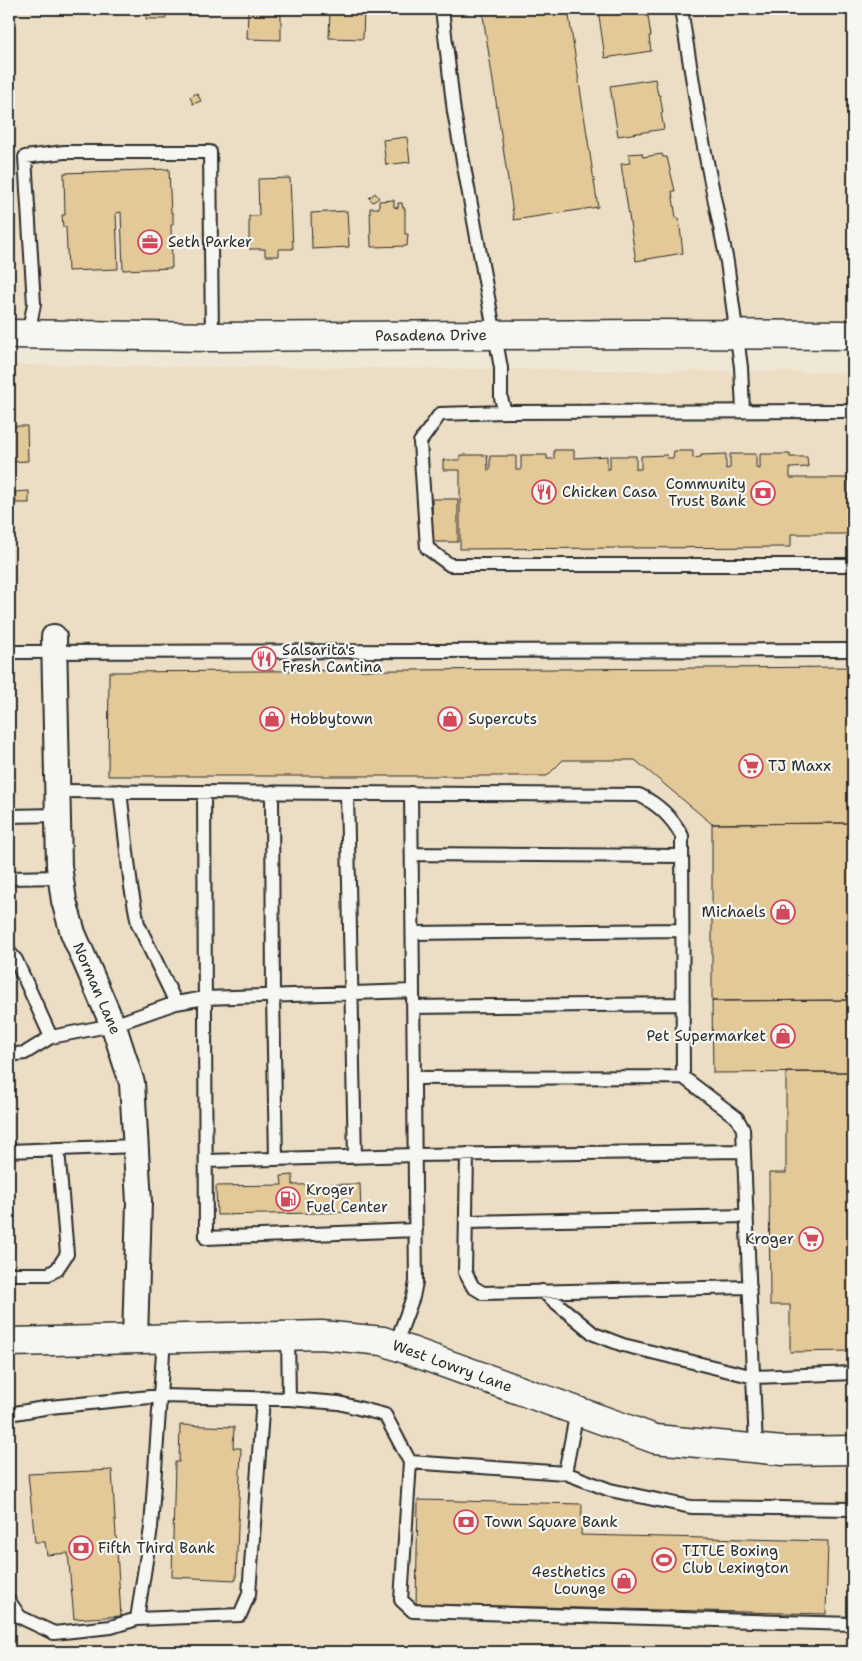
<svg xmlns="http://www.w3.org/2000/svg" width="862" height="1661" viewBox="0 0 862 1661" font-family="'Shantell Sans',sans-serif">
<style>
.built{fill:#ecdec4}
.building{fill:#e3c898;stroke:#2b2b2b}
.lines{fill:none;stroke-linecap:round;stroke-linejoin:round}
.service-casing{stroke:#2b2b2b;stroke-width:16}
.minor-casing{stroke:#2b2b2b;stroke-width:28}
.tertiary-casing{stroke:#2b2b2b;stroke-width:31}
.service{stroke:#f6f6f2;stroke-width:12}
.minor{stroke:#f6f6f2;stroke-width:24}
.tertiary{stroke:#f6f6f2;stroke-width:28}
.labels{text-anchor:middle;stroke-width:4.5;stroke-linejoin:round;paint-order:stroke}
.poi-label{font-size:15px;fill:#2b2b2b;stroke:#f6f6f2;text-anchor:start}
.street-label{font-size:15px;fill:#2b2b2b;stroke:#f6f6f2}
</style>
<rect width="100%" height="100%" fill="#f0e8d7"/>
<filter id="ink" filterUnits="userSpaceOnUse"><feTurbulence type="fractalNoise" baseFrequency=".02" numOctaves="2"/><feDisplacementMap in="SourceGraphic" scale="10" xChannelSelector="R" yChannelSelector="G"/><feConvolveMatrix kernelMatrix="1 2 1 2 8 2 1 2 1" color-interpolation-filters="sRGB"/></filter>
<g filter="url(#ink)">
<path class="built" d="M9,9H853V335L9,334Z
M9,365L853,372V1652H9Z"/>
<path class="building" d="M67,9H123V10L67,11Z
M147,9H166V19H146Z
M248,9H281V40L247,39Z
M330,9H364L363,39L329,38Z
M482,9H568L598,207L514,220Z
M598,9H645L646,16H648L651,36H649L651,51L605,58Z
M655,79L658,95H660L663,113H661L664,129L618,136L610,86Z
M197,93L201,101L193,104L190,97Z
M407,137L410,162L386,165L383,140Z
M642,153L643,157L662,154L663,157H667L675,191H672L676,218H679L683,253L636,261L621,164L630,163L628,154Z
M169,169L171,213H173V225H171L172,268L123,270L121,212L116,213L118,269L68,271L66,227H63L62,215H65L64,173Z
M290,178L293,249H279V256H265V249H249V216H259L258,179Z
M375,193L379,198L373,202L369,198Z
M394,200V207L398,208V203H402L403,208H405V234H408L407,246L371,247L370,208H379V201Z
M347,211L349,247L312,249L311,213Z
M9,424V426H27L28,461L9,462Z
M554,450H574V458L607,456V469H610V456H636V469H641V456L667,455L666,458H673L674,451H693V458L701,457V455L726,454V469L730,468V454H756V468L760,469V454H790V457H807L808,467L790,468V478H848V534H791V547L460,549V470H443V460H460V455H487L488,471L490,470V456H516V470H521V455H547V459H554Z
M29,491V503H16L15,492Z
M432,499H458V542H433Z
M853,667V823L712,824L635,760H563L547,776H108L109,672Z
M853,823V1000L712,1001V824Z
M853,1000V1072L713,1073L712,1001Z
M9,1012L13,1033L9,1034Z
M786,1072H853V1351L790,1352V1305H770L769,1173H786Z
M293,1175V1185L360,1184L361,1212L217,1215L216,1186L282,1185L281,1176Z
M180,1425L234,1427L233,1448H241L236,1580L172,1577L175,1462H179Z
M112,1470L121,1616L74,1619L68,1553L47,1555L45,1542H35L28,1474Z
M418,1500L582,1504L581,1535L828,1541L826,1614L416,1604Z"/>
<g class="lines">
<g class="service-casing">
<path id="service" d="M442,9L454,112L501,368V398L505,412L853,411
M681,9L701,132L727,262L741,367L743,411
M28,335L34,304L25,157L64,152H210L212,337
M505,412L440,414L420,442L427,548L450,565H853
M9,652L853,650
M57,791L639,795C658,804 672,817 682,836L683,1077L737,1118L743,1129L756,1448
M120,791L131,887L138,924L176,1003L205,998L413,991
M204,792L206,1238L416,1230
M272,792L273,996L276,1159
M347,793L355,1157
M9,816L58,815
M412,854L682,856
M9,878L60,877
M413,933L682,930
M9,952L16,960L51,1037
M413,1007L683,1004
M9,1055L25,1053L51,1037L113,1025L176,1003
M414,1078L683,1077
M9,1151L135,1146
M467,1154L465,1272L473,1287L483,1293L750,1287
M206,1161L415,1155L744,1151
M466,1222L747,1216
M9,1274H49L57,1269L67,1254L58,1149
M542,1291L594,1334L623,1345L754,1377L853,1373
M288,1336L289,1399
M395,1346L413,1297L416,1282L411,793
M577,1411L565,1473L610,1490L691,1507L853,1509
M9,1414L50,1407L160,1396L289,1399L339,1403L385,1415L410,1462L401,1600L413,1611L853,1624
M410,1462L565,1473
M9,1601L20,1617L54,1633L111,1627L137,1619L151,1528L164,1338
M137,1619L240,1615L249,1594L263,1398"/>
</g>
<g class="minor-casing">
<g id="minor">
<path id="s1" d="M54,637L59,866L64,901L73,933L115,1030L132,1083L139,1202L135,1339"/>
</g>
</g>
<g class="tertiary-casing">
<g id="tertiary">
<path id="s2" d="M9,334L212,337L641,334L853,335"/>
<path id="s3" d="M9,1342L321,1335L383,1341L655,1439L783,1451L853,1450"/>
</g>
</g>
<use href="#service" class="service"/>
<use href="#minor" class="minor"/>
<use href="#tertiary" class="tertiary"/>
</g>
</g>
<defs>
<g id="office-ring" transform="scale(1.25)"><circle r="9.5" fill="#f6f6f2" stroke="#d1495b" stroke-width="1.5"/><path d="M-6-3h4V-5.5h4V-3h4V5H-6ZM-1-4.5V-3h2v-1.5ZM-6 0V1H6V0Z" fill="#d1495b"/></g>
<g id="restaurant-ring" transform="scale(1.25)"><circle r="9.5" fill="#f6f6f2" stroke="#d1495b" stroke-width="1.5"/><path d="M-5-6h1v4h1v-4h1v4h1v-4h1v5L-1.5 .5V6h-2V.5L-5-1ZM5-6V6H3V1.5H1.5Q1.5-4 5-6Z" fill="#d1495b"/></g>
<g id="bank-ring" transform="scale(1.25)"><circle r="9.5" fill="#f6f6f2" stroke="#d1495b" stroke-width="1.5"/><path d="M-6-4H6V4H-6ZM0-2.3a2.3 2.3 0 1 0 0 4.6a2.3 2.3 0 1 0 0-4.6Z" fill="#d1495b"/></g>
<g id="shop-ring" transform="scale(1.25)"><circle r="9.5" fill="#f6f6f2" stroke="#d1495b" stroke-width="1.5"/><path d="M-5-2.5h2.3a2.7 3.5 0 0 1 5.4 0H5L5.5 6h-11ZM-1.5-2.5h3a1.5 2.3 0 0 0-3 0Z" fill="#d1495b"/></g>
<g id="supermarket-ring" transform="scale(1.25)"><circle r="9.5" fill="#f6f6f2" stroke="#d1495b" stroke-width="1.5"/><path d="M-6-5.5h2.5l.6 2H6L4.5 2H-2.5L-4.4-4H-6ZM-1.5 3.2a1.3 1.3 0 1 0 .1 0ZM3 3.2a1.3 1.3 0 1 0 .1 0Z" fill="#d1495b"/></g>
<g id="fuel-ring" transform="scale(1.25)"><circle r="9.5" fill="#f6f6f2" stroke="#d1495b" stroke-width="1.5"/><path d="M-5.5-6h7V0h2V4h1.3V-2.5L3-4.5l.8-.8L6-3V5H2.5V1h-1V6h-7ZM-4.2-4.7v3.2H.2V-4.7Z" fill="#d1495b"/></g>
<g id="stadium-ring" transform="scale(1.25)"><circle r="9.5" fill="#f6f6f2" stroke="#d1495b" stroke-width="1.5"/><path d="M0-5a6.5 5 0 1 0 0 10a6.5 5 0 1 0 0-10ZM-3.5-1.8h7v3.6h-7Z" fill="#d1495b"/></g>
</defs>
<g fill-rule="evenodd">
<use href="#office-ring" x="150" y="242"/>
<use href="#restaurant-ring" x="544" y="492"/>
<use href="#bank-ring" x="763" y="493"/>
<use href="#restaurant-ring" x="264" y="659"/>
<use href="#shop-ring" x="272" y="719"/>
<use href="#shop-ring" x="450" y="719"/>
<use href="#supermarket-ring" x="751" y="766"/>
<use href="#shop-ring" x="783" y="912"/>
<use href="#shop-ring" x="783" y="1036"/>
<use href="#fuel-ring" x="288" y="1199"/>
<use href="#supermarket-ring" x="811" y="1239"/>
<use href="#bank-ring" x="466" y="1522"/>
<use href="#bank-ring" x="81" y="1548"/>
<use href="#stadium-ring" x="664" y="1560"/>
<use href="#shop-ring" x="624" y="1581"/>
</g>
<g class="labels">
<g class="poi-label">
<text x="168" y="247">Seth Parker</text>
<text x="746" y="489" text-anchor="end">Community<tspan x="746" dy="17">Trust Bank</tspan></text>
<text x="562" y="497">Chicken Casa</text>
<text x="282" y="655">Salsarita's<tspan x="282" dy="17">Fresh Cantina</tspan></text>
<text x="290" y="724">Hobbytown</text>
<text x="468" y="724">Supercuts</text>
<text x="768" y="771">TJ Maxx</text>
<text x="766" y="917" text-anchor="end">Michaels</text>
<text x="766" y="1041" text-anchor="end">Pet Supermarket</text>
<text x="306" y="1195">Kroger<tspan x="306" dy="17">Fuel Center</tspan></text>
<text x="794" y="1244" text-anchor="end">Kroger</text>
<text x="484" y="1527">Town Square Bank</text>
<text x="98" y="1553">Fifth Third Bank</text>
<text x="682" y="1556">TITLE Boxing<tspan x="682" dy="17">Club Lexington</tspan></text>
<text x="606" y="1577" text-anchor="end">4esthetics<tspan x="606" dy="17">Lounge</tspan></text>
</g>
<g class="street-label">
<text dy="5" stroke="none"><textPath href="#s2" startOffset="422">Pasadena Drive</textPath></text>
<text dy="5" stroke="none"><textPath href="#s1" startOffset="358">Norman Lane</textPath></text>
<text dy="5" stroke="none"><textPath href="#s3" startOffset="448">West Lowry Lane</textPath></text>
</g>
</g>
<rect width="862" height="1661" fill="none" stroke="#f6f6f2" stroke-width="30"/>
<rect x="15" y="15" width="832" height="1631" fill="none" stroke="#2b2b2b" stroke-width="2" filter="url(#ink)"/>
</svg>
